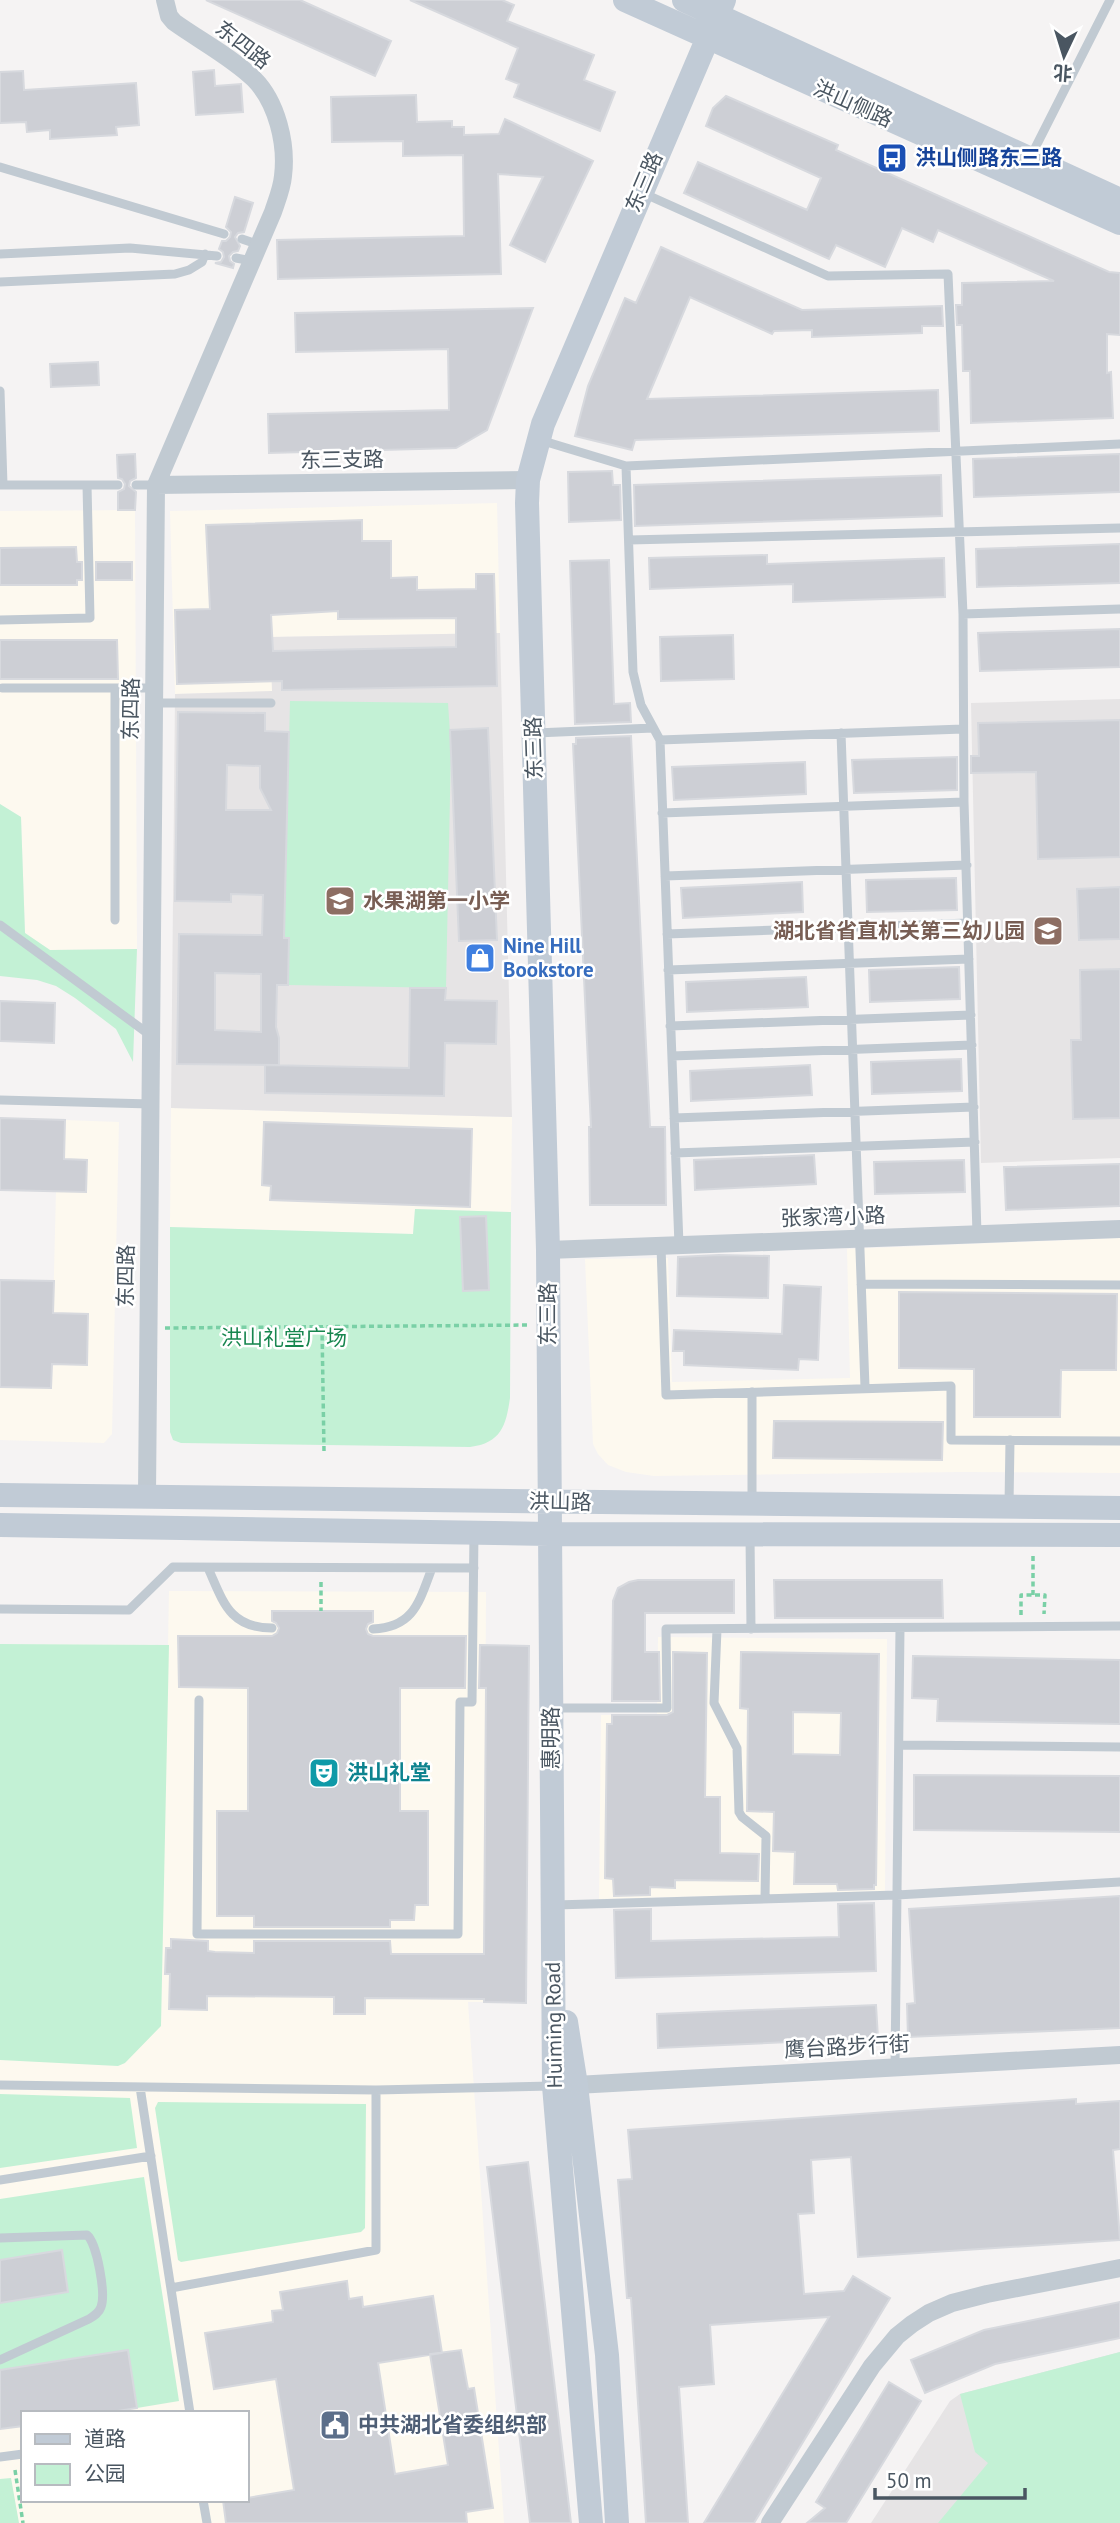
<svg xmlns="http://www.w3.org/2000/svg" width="1120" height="2523" viewBox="0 0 1120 2523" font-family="'PT Sans','Noto Sans SC',sans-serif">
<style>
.commercial{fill:#fdf9ef;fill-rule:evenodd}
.education{fill:#e6e4e5}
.green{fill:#c3f1d5}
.building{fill:#cdcfd5;stroke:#d7d9de;stroke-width:2;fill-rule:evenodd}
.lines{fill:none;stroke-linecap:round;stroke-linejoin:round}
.path{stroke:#7ad0a6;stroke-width:3.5;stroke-dasharray:5 3.5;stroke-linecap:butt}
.lane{stroke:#c1cad2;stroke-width:9}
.street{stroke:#c1cad2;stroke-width:18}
.secondary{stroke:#c1cbd6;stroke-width:24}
.labels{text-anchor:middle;stroke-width:5;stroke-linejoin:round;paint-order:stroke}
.street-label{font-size:21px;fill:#4a5661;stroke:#fff}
.transit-label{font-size:21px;font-weight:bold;fill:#164399;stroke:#fff;text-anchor:start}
.education-label{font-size:21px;font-weight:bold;fill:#785e54;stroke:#fff;text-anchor:start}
.shop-label{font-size:21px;font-weight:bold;fill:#366cbe;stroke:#fff;text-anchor:start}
.park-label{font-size:21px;fill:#17864f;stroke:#fff}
.culture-label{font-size:21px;font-weight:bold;fill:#0d838f;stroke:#fff;text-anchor:start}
.service-label{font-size:21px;font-weight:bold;fill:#4e5e75;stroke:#fff;text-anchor:start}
</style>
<rect width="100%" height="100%" fill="#f5f3f3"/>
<path class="commercial" d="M497,503L500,633L271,637L273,692L175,694L170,511Z
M135,510L137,949L50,950L25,933L21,817L0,804V511Z
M171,1108L512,1117L511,1212L415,1209L413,1234L170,1227Z
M65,1120L119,1122L112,1434L104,1443L0,1440V1387L51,1388L52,1364L87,1365L88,1314L53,1313L56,1191L64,1159Z
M1120,1238V1473L960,1472L654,1476L626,1472L608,1465L598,1454L593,1444L585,1259L668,1258L672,1382L850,1378L847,1249Z
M169,1591L486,1592L484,2002H468L504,2523H0V1644L168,1645ZM23,2413H247V2500H23Z
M658,1637L887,1639L885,1891L599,1899L601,1715H657Z"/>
<path class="education" d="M500,633L512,1117L171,1108L175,694L272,691L270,637Z
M1120,699V1158L981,1163L971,703Z
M1120,2352V2523H871L950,2401L960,2394Z"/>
<path class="green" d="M290,701L448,703L451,748L446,988L288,985L278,938L285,911Z
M0,804L21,817L25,933L50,950L137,949L133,1062L116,1029L75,998L56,986L37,980L0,976Z
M415,1209L511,1212L510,1398C506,1426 501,1443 470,1447L181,1443L173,1440L170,1432V1227L413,1234Z
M0,1644L169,1645L161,2026L125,2063L118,2066L0,2060Z
M0,2094L130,2098L137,2148L0,2168Z
M158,2102L366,2104L365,2228L361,2232L181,2262L178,2260L155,2108Z
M144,2177L179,2401L137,2408L128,2351L0,2370V2303L68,2292L61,2251L0,2260V2199Z
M1120,2352V2523H938L988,2463L975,2452L960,2394Z
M11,2478L19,2523H0V2479Z"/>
<path class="building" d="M206,0H300L391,41L375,76Z
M410,0H502L514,5L507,21L594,55L584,80L615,92L600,131L514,97L519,84L506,79L518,48Z
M214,70L215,86L241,84L243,112L196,115L193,72Z
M23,71L24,90L136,83L139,125L116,127L117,135L50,139V130L27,132L26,122L0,123V72Z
M416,95L417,122L452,121V127H464V135L499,134L505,119L593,161L545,262L510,245L543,177L498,174L501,274L278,279L277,240L464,236L463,155L403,156V141L332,142L331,97Z
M726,96L838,145L836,150L1109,272L1120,273V335L1107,334V373L1111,372L1113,418L971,423L970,371H963L962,325H957L956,305H962V283L1054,281L938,230L933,242L902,228L885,267L836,245L829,259L684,193L698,162L807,210L821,178L706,126L713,108Z
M235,197L253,203L244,232L238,233L235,237L240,246L238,251L233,252L229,256L230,261L234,264L233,268L215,263L221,262L224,257L223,252L219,249L222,241H226L230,237L231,232L226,227Z
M661,247L802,310L942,306L943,326H922V333L812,337V330L774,331L772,334L690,297L647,399L938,390L939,431L635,440L632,450L575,436L588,386L625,298L636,303Z
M533,308L487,430L456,448L269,453L268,414L449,410L448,349L296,352L295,313Z
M98,362L99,385L51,387L50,364Z
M135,454L136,478L130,481L129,486L136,492L135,510H118V492L124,489L125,484L122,479L118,478L117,455Z
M1120,454V492L974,497L973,459Z
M612,471L613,485H620L621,520L569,522L568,472Z
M941,475L942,516L635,526L634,485Z
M362,520V541H391V578L417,577V590L476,589V574H494L497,686L282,690V681L177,684L175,610L210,609L206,525ZM338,611V619L456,618V647L273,651L271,615Z
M1120,544V583L977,587L976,549Z
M76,547L77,562H82V580H77V585H0V548Z
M767,555V564L944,558L945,597L793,602V584L650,589L649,558Z
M609,560L614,704L630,703L631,722L575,724L570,561Z
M96,562H132V580H96Z
M1120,629V667L980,671L978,633Z
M733,635L734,679L661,681L660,637Z
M0,640H117L118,679H0Z
M178,712L265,713V731L289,732L284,938H289L288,985H277L276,1027L279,1038V1065L177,1064L179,934L262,935L263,895L231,894V902L175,901ZM227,765L260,766V788L271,810H226ZM215,973L261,974V1032L215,1030Z
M1120,720V857L1038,859L1036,772L971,773V756H979L978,723Z
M488,728L497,940L459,941L450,730Z
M631,736L650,1127H665L666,1205H590L589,1127H591L573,744H576V738Z
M957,757V790L854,793L852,760Z
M805,762L806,794L674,800L672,767Z
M956,878L957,910L867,912L866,880Z
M802,882L803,912L683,918L681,888Z
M1120,887V939L1079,940L1077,889Z
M959,967L960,999L870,1002L869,970Z
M1120,969V1118L1073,1119L1071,1040H1081L1080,970Z
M806,977L808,1007L687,1012L686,982Z
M410,988H446L445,1000L497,1001L496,1044L445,1043L444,1096L265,1093V1065L409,1068Z
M0,1001L55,1003L54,1043L0,1041Z
M961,1059L962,1091L872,1094L871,1062Z
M810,1065L812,1095L691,1101L690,1071Z
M0,1118L65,1120L64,1159L87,1160L86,1192L0,1190Z
M264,1122L472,1129L470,1207L270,1200L271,1186L262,1185Z
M814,1155L816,1184L695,1190L694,1160Z
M964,1160L965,1192L875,1194L874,1162Z
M1120,1164V1206L1006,1210L1004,1167Z
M486,1216L489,1290L463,1291L460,1217Z
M719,1255L769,1256L768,1298L677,1296L678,1257Z
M0,1280L54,1281L53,1313L88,1314L87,1365L52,1364L51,1388L0,1387Z
M784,1285L821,1287L818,1360L799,1359L798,1370L684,1365V1351H673L674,1330L782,1334Z
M899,1292L1117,1294L1116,1370H1061L1060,1417H974V1369L899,1368Z
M774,1421L943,1422L942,1460L773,1458Z
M638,1580H734V1613H645V1652H659L660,1701H612L613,1601L618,1588L629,1582Z
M774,1580H942L943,1618H775Z
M272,1611H373V1622L368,1624L366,1629L368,1634L373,1636H466L465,1688H400V1811H428V1905H415L414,1920H390V1927H254V1916H217V1811H248V1688L179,1687L178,1636H272L277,1633L279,1628L276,1623L272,1621Z
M480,1645L529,1646L526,2003L484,2002V1999L365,1998V2014H334V1997L207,1996V2010L169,2009L170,1974H165L166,1948H171V1939L208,1941V1951L215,1952L254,1953V1941H390L391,1954H484L486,1688H479Z
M673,1652L707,1653L705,1797H720V1853L759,1854L758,1881L675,1880V1888L650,1887V1895L614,1896L613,1879L605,1878L607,1724H612V1715H667L673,1712Z
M741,1652L879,1654L876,1885H874V1889L838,1890L837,1884H794L795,1852L773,1851L774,1812L747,1811L748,1709L740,1708ZM793,1712L841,1713L840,1755L793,1754Z
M913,1656L1120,1660V1724L937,1721L938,1699L912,1698Z
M914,1775L1120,1776V1832L914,1830Z
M1120,1896V2028L908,2037L907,2004L915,2003L909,1909Z
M874,1903L876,1971L616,1978L614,1910L651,1909V1941L839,1937L838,1904Z
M876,2005L878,2038L658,2048L657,2014Z
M1076,2099V2104L1120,2101V2149L1113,2150L1120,2240L858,2257L851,2157L811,2160L814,2213L798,2214L804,2294L844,2291L853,2276L890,2298L754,2523H704L829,2317L710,2325L714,2384L679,2387L688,2523H646L631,2298H627L618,2180L632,2179L628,2130Z
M528,2162L571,2523H530L487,2167Z
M62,2250L68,2292L0,2303V2260Z
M347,2281L349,2299L362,2297L363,2307L433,2296L442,2353L378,2363L395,2474L448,2465L430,2354L461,2350L468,2389L474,2388L493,2508L466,2512L467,2523H226L223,2500H247V2498L294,2490L276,2379L214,2389L205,2333L273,2322L272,2311L283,2310L280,2292Z
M1120,2302V2338L995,2364L925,2393L911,2360L984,2330Z
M128,2350L137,2408L105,2413H23V2426L0,2429V2370Z
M889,2382L921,2401L846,2523H807L825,2508L816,2502Z"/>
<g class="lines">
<path class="path" d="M322,1327L324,1451
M165,1328L529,1325
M321,1582V1611
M1033,1595V1555
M1021,1615V1595H1045L1044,1614
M15,2470L23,2523"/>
<path class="lane" d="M1030,158L1110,0
M0,167L224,234
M645,194L828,276L948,274L963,614L964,802L977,1234
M242,239L260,245
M0,254L130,248L217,256
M236,258L252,261
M0,282L175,274L189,270L202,262L205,254
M0,391L3,485
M540,440L626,466L633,672L641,705L660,740
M626,466L1120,444
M0,485H118
M136,485H156
M629,540L1120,528
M963,614L1120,609
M0,620L90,618L87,485
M2,688H154
M115,688V920
M154,703H271
M536,733L653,728
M841,733L865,1387
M662,813L964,802
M665,876L967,865
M0,925L150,1035
M667,934L968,923
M668,970L969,959
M670,1026L971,1015
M672,1056L972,1045
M0,1100L151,1104
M674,1118L974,1107
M675,1153L975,1142
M679,1245L660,740L963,729
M661,1246L666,1395L951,1386V1440L1120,1441
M861,1284L1120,1285
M752,1503V1392
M1009,1505L1010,1440
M750,1536L751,1629
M208,1568C223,1601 229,1628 272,1628
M0,1609L129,1610L173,1567L474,1568
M373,1629C414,1627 419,1602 432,1568
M717,1629L714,1703L737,1748L739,1812L742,1817L766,1836L765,1899
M199,1700L197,1934H458L460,1702H472L474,1533
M553,1708H667L666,1629L1120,1626
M899,1745L1120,1747
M555,1905L897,1895L1120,1882
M895,2068L900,1628
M0,2085L376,2090L551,2086
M140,2087L190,2413
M0,2180L151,2156
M0,2238L87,2235C97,2243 106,2294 101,2307C99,2313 94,2316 89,2319L0,2360
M171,2288L376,2250V2090
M0,2457L23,2454
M203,2500L207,2523"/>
<path class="street" d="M156,485L528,480
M548,1250L1120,1229
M147,1495L156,485L273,212C277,200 282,188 283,176C287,144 277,102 254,79C233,58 199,40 174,22L169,16L165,0
M576,2085L1120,2055
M770,2523L872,2366L897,2336L912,2324L929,2313L952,2303L987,2294L1120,2268"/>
<path class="secondary" d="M625,0L1120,223
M684,0L1120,200
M0,1495L1120,1508
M0,1525L549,1534L1120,1535
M566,2022L576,2085L607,2355L617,2523
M591,2523L554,2086L548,1250L527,503L528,480L543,424L724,0"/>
</g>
<defs>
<g id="bus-square" transform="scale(1.575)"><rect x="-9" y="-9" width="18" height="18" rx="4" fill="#1a4fb4" stroke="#fff"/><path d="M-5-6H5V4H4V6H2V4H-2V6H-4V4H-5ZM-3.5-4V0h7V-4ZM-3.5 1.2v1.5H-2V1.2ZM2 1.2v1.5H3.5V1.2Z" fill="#fff"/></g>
<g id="school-square" transform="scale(1.575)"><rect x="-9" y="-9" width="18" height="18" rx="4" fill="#8d6e63" stroke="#fff"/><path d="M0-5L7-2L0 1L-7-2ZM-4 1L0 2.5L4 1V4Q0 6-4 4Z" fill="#fff"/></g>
<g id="shop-square" transform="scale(1.575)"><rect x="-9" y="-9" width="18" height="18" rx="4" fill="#3f7fe0" stroke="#fff"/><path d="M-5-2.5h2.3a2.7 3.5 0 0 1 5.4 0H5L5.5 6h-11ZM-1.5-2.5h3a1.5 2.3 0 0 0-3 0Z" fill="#fff"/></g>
<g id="theatre-square" transform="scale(1.575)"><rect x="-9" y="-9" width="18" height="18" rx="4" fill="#0f9aa8" stroke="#fff"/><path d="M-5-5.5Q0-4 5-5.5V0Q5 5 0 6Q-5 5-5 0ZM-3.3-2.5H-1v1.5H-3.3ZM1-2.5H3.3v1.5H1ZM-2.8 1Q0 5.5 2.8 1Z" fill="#fff"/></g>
<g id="civic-square" transform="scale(1.575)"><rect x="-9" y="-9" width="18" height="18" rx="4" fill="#5c6f8a" stroke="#fff"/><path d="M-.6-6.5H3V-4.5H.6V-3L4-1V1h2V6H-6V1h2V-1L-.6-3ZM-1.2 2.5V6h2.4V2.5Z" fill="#fff"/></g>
</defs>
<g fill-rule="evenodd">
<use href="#bus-square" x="892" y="158"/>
<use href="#school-square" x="340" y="901"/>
<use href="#school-square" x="1048" y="931"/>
<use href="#shop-square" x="480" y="958"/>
<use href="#theatre-square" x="324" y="1773"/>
<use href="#civic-square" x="335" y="2425"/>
</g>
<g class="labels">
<g class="street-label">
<text transform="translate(243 45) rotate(38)" y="7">东四路</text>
<text transform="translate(853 104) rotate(24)" y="7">洪山侧路</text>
<text transform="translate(644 182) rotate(-67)" y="7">东三路</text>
<text transform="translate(342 460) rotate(-1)" y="7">东三支路</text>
<text transform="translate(131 709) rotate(-89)" y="7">东四路</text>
<text transform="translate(534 748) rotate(-92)" y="7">东三路</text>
<text transform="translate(833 1217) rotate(-2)" y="7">张家湾小路</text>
<text transform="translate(126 1276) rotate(-89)" y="7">东四路</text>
<text transform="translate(548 1314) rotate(-90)" y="7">东三路</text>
<text transform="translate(560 1502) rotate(1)" y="7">洪山路</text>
<text transform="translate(551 1738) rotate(-90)" y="7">惠明路</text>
<text transform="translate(554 2025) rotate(-91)" y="7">Huiming Road</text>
<text transform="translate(847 2047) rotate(-3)" y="7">鹰台路步行街</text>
</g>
<g class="transit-label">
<text x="915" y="165">洪山侧路东三路</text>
</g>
<g class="education-label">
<text x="363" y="908">水果湖第一小学</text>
<text x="1025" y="938" text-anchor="end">湖北省省直机关第三幼儿园</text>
</g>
<g class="shop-label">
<text x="503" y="953">Nine Hill<tspan x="503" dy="24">Bookstore</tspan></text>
</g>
<g class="park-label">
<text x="284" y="1345">洪山礼堂广场</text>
</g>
<g class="culture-label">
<text x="347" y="1780">洪山礼堂</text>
</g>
<g class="service-label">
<text x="358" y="2432">中共湖北省委组织部</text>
</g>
</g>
<rect x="21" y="2411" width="228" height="91" fill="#ffffff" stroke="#b7bbc0" stroke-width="2"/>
<rect x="35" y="2434" width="35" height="10" fill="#c1cbd6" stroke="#b7bbc0" stroke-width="2"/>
<text x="84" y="2446" font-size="21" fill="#4a5661">道路</text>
<rect x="35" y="2464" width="35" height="21" fill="#c3f1d5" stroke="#b7bbc0" stroke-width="2"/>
<text x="84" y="2481" font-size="21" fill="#4a5661">公园</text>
<g transform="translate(1064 56) rotate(184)" stroke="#ffffff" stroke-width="5" paint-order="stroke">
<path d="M0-5L12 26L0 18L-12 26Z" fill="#4a5661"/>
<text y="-10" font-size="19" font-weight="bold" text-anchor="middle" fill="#4a5661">北</text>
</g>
<path d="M875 2488v10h150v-10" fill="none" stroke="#4a5661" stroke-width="3.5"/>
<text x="886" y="2488" font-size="21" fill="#4a5661" stroke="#ffffff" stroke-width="5" paint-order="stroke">50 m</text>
</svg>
